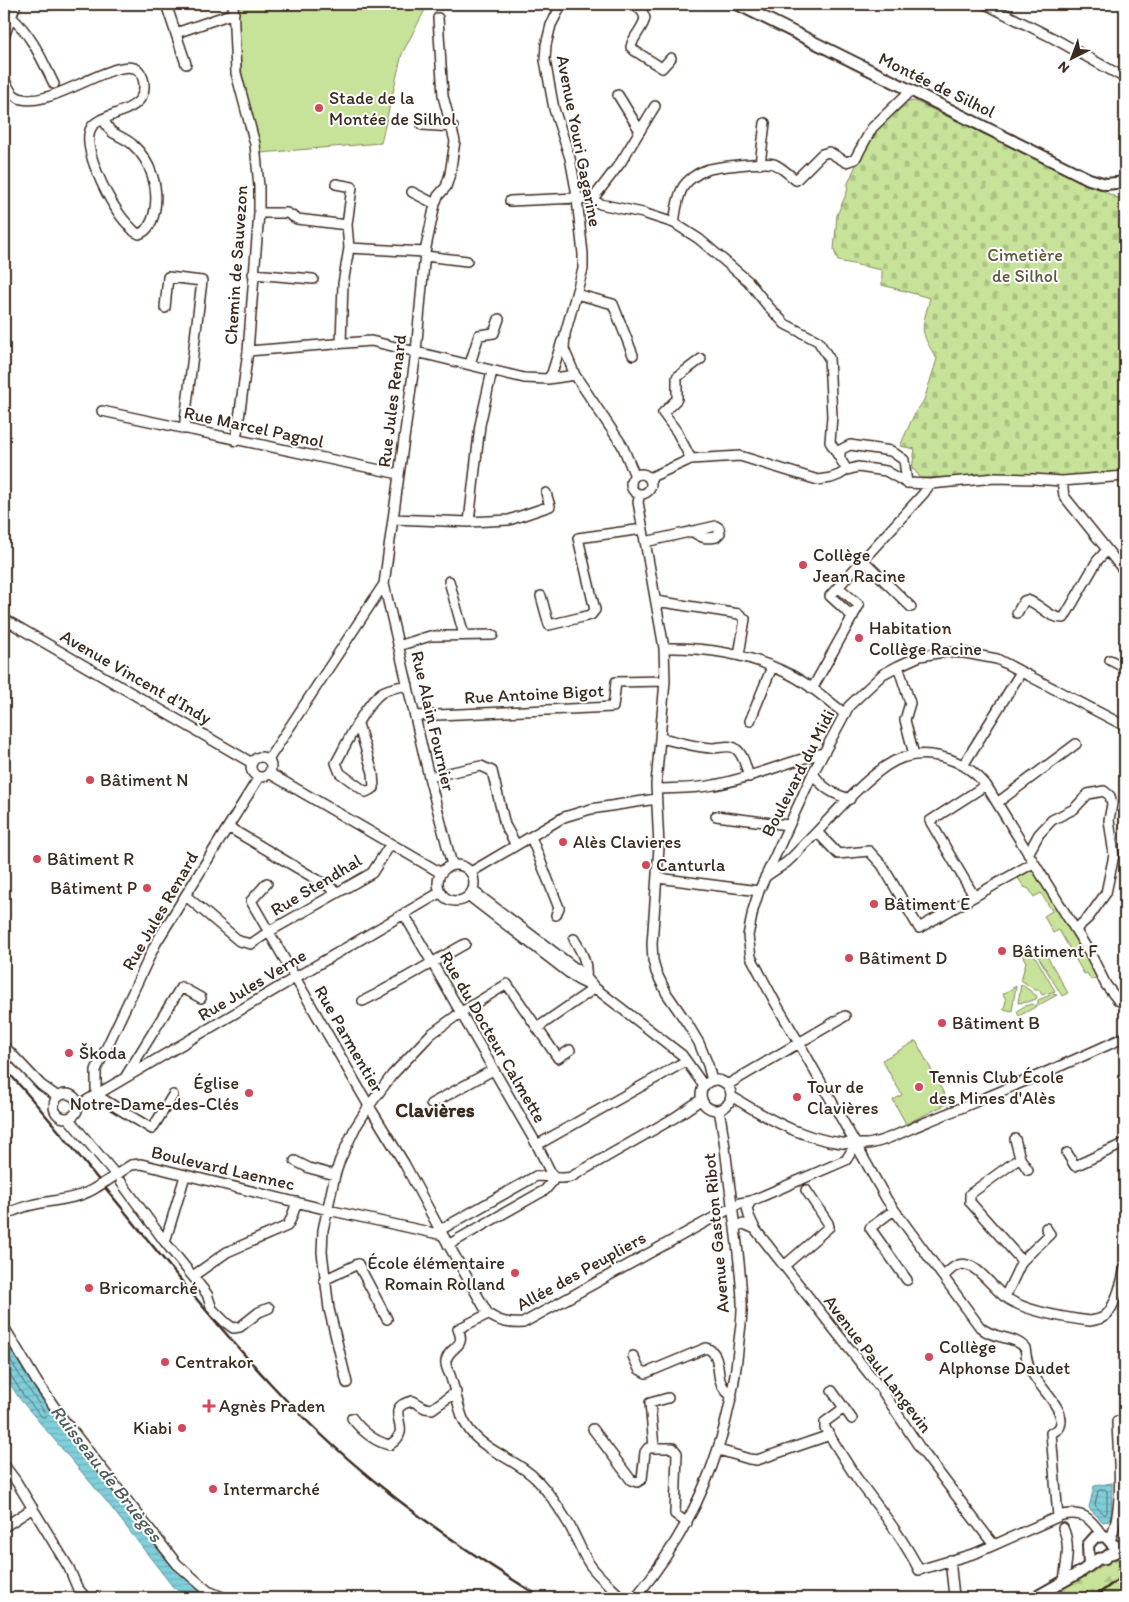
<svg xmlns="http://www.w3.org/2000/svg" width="1129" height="1602" viewBox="0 0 1129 1602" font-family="Itim,sans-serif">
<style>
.grass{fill:#c7e299;stroke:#81865c}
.forest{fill:url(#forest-firs);stroke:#81865c}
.cemetery{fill:url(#cemetery-stones);stroke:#81865c}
.water{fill:url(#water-rules);stroke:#648d8f}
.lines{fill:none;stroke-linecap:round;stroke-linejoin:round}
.shore{stroke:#566c6a;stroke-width:1}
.minor-casing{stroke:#3b2a1e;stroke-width:12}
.major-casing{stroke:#3b2a1e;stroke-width:14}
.minor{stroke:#fff;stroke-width:9}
.major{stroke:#fff;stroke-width:10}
.rail{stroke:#3b2a1e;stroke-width:2.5}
.minor-bridge-casing{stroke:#3b2a1e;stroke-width:12;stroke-linecap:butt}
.minor-bridge{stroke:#fff;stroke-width:9}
.poi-dot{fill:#d1495b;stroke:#fff;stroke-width:2}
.labels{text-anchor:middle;stroke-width:4;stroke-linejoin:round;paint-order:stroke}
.street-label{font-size:18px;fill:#3b2a1e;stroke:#fff}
.poi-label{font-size:18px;fill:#3b2a1e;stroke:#fff;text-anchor:start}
.park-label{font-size:18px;fill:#5e583d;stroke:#fff}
.water-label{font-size:19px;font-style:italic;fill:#4f5c57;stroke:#fff}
.quarter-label{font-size:20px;font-weight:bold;fill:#3b2a1e;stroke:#fff}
</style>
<defs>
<pattern id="forest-firs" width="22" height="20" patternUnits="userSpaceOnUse" patternTransform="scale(1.25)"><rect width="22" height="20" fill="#c7e299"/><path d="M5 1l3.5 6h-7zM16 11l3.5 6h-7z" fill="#acc283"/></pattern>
<pattern id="cemetery-stones" width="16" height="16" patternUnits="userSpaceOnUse" patternTransform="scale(1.25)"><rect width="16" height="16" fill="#c7e299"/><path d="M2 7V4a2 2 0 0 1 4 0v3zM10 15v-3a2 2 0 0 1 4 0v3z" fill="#acc283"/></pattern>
<pattern id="water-rules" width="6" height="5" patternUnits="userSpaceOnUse" patternTransform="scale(1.25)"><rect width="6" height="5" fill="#7fcfdb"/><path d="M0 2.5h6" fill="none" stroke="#6fb2bc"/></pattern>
</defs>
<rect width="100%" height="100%" fill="#fff"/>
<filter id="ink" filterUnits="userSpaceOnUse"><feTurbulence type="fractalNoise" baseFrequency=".02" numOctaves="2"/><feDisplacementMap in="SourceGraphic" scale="10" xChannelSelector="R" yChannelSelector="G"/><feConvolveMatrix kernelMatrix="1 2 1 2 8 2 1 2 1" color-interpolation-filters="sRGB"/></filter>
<g filter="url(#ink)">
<path class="grass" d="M239,4H428L402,54L381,143L261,153L242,74L238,34Z
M1033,869L1070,927L1098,977L1091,980L1087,973L1084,974L1059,930L1053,933L1044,916L1052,911L1041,893L1034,897L1029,889L1024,887L1018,878Z
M1043,949L1068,993L1062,996L1036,953Z
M1030,950L1032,951L1055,991L1042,995L1039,990H1035L1021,980L1026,962L1022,955Z
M1021,984L1037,996L1036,999L1028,1002L1018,1003Z
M1016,986L1012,1011L1004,1009L1006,1000L1003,994Z
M1053,994L1057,995L1019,1016L1017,1012C1020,1007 1027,1005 1033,1004L1035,1006L1038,1004V1000Z
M916,1041L949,1103L906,1124L893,1100L902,1095L882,1060Z"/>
<path class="forest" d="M1125,1558V1591L1114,1598H1064L1061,1589L1110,1561Z"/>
<path class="cemetery" d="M915,101L1122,200L1125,194V471L1072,476L1021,474L921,478L912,468L915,449L900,446L913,417L924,400L937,359C919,330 921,331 930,298L882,285V270L838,261L834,250L837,215L847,192L848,183L864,147L880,125L909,102Z"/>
<path class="water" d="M4,1338C34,1393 73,1440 112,1490C142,1528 169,1571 211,1598H188L173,1587L107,1502L19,1398L4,1374Z
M1112,1483L1111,1517L1109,1521L1103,1522L1089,1508L1094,1486Z"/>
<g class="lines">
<path class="shore" d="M4,1349L23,1381L46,1414V1417H42L23,1395L10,1374L4,1372
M1105,1489L1107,1491V1513L1104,1515L1095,1505L1098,1491Z"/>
<g class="minor-casing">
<path id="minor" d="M166,4L186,64
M233,4L236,73L255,144L259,187V213L248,351L236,441
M562,4L551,25L546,45L545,60L554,109L570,158L576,190L583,254V269L565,334L564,349L575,375L622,445L635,476
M633,4L642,11L645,18C643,29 633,36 631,47L635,51L662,68L671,58
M985,4L1053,38L1125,78
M11,17C32,35 42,60 54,84
M176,33L234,13
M4,37L16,4
M4,79C7,84 10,92 14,95C42,118 119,51 139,71C142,75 144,80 144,85C146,114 100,112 91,128C81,147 107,196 118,212C123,220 129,226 135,232L139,234C148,231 152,222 154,214C160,188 151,161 132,144C126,139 118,136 112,132C108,129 106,123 103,119
M618,95L640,131
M422,125L453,127
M760,164L765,123
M336,184L352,187L347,225L349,248L343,284L341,343
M412,192L435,204
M592,200L621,162L655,106
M510,201L577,198L592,200L600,204L643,213L674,223L699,239L748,281L768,306L785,324L818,341L829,358L832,416L830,442L847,470
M259,213H287L297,219L347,225
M674,223C676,211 677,199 682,189C686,181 697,173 706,170C715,167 766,161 774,164C783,168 789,175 796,180L822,154L829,152L846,162L855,159L872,128L911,90
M349,248L425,252
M425,256L467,261
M253,274L313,279
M576,294L613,304L633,355
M165,308L168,277L202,281L184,429
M248,351L371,341L524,378L548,379L575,375
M470,364L479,335L494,333L499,319
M548,379L552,373L562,341
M102,411L399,474
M840,456V450L850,445L891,451L904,460L907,483
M691,459L677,432L663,413L677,399V377L701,359
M631 484a10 10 0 1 1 20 0a10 10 0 1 1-20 0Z
M649,478L691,459L740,456L818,480L831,478L839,475L847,470L858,467L886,471L907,483L930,484L995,478L1033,479L1062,481L1125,476
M1062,481L1064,496L1125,572
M640,494L638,502L664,648L665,681L656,784L659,847L652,944L653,960L656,972L667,994L687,1023L699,1043L708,1065L712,1081
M393,519L469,522L509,520L550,506L546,493
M469,522L480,425L492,371
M645,542L716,526L719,528L720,533L716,537C706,539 701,538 692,531
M863,560L911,607
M449,581L464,635
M384,584L429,777L452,865
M541,596L549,625L591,615L595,610L578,538L643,529
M656,601L739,614L745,619L739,655
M1017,613L1024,601L1027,600C1040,604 1050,619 1064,618L1097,561L1107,550
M853,617L830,596L924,493L930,484
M4,619L252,763
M398,646L430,636L493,635
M664,648C704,647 748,654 785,672C807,682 826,699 845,714
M1110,660L1125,668
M898,666L910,703L905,720L914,755
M812,689L859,605L838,587
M415,716L613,707L616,682L665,681
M750,721L772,667
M358,724L373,773L374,788L366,792L340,773L336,763C347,743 364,706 381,693C388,688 400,687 408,685
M660,738C677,741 696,748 713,748C720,748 730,744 736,749C744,755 746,768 749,777
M251 767a10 10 0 1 1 20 0a10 10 0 1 1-20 0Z
M268,760L384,584L416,352L425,252L435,204L438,196L446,187L450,174L455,141L443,96L438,18
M964,764L1021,672
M269,773L441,873
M813,773C822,788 833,794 850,799
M429,777L481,766L492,771L505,825L516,845
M656,789C675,788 695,789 714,785C752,778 786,762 823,753
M997,803L1076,744
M716,816L788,825
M228,827L338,892
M817,832L838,854L869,851L882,865L919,928L1033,863
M531,837L559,908L556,915
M1028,854L1039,834L1052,820L1074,809L1088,794L1104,791L1110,796L1112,804L1109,820L1114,855L1106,893L1089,917L1076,929
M438 883a18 18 0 1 1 36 0a18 18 0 1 1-36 0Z
M471,872L564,817L591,809L656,799
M765,877C772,872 780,867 787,862C794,856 800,849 806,843C832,817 856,787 886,766C919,744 962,756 986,785L1091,955L1106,985L1118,1000L1125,1004
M658,878L759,891
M267,883L251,901L369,1106L404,1163L440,1230L488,1314C500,1322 509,1324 523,1323L740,1203L751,1201L846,1160L856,1144
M473,891L583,974L595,988L682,1055L704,1086
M186,896L239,941L251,944L270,931L372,873L390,845
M469,896L578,980L595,988
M974,896L930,821L986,785
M404,914L537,1145L553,1177
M574,939C581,951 588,963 586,977
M363,1001L377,994L465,944
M537,1028L595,988
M4,1046L41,1085L58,1097
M126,1076L181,987L201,998
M701 1095a15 15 0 1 1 30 0a15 15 0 1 1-30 0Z
M727,1085L845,1016
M54 1106a12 12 0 1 1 24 0a12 12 0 1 1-24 0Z
M96,1095V1070L156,943L259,777
M96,1095L152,1129L173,1095
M731,1096C773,1122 814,1146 865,1144C882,1144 912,1127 929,1121C995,1094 1061,1067 1125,1037
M431,1104L493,1070
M79,1105L441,892
M68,1118L116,1175
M1015,1139L1020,1158L1028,1170
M537,1145L686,1061
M1067,1153L1075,1166L1125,1143
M295,1161L309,1168L335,1175
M107,1181L131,1165L141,1164L328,1210L443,1235
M121,1182L165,1242L207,1294L212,1309L225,1322L233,1328L240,1327L259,1312L269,1308
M751,1201L747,1208L749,1216L755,1229L881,1389L920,1448L993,1544
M894,1210L870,1228L907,1280
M4,1216C34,1197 71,1205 97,1187
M735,1226L744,1224L755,1229
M440,1230L536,1176C548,1176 560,1180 571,1177L674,1118L702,1099
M165,1242L185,1176
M448,1245L545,1190L552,1182L553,1177
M1022,1261L1050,1234L1046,1228
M784,1266L829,1227L828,1223L806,1190
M193,1276L227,1252L287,1226L291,1219L297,1202
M944,1276C950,1270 957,1262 967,1265C979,1267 994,1289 1005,1297C1024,1311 1067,1318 1090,1321C1096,1320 1101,1319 1105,1316C1115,1308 1123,1279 1125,1267
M324,1280L358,1264L387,1319
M1005,1297L1022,1261L970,1202V1194L1020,1158
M488,1314L458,1329C467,1349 449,1345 446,1361C445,1366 448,1371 450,1375C455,1389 458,1406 463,1419C477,1451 516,1457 538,1481C548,1492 558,1506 565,1518C575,1533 580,1550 590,1565C599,1577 612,1588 622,1598
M4,1327L37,1382L63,1419L177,1564L208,1591L225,1598
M633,1356L639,1369L646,1373L706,1348C720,1352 717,1369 720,1380C722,1388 727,1392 732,1397
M347,1383L329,1309L322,1252L323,1230L335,1175L340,1160L355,1128L369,1106L392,1075L431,1034L463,1011L507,984L558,1058L570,1050
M832,1391L852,1419
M844,1408L825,1422V1428C835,1444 845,1461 856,1477C878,1507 902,1536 919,1570L976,1553L1062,1515C1084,1511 1090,1518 1102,1535
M352,1418C361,1430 374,1441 389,1445C418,1429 378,1408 413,1401L425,1408L432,1409L456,1392
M593,1429L631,1480L637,1482L642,1479L645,1452L648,1448H673L677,1453L675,1514L687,1523
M654,1447L650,1403L668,1398
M719,1450L749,1459L757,1460L830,1435
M4,1465L16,1481L69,1568L77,1587L86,1598
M1058,1517L1051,1433C1055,1431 1059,1430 1060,1426C1067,1410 1037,1385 1031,1371C1027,1364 1026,1356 1025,1348C1014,1335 994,1340 980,1327L887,1200L799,1043L775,1002L751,957L748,936L753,910L759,891L813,773L849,706L883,674L898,666L920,656L944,652L965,653L997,659L1125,726
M4,1527L33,1508
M1063,1528C1071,1545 1066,1563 1064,1581
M1110,1541C1125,1504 1118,1460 1117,1421
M950,1560L954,1596L956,1598
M635,1598C696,1524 728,1446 738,1351C739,1335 743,1318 742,1302C741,1267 735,1231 731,1196C727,1168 725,1139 719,1110"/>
</g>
<g class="major-casing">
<path id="major" d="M737,4L1089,179L1106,184L1125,182
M1089,1566L1088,1545L1095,1537L1105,1536L1112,1544L1123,1549
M1034,1598L1082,1571L1098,1559L1105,1558L1110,1554L1125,1548"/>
</g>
<use href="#minor" class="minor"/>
<use href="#major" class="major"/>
<path class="rail" d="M4,1068C35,1101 64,1137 93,1173C151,1243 208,1316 270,1383C351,1471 441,1536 542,1598
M1093,1598L1125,1574"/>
<g class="minor-bridge-casing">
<path id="minor-bridge" d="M97,1187L107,1181"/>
</g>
<use href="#minor-bridge" class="minor-bridge"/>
</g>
</g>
<g class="poi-dot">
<circle cx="319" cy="108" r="5"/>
<circle cx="803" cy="565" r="5"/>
<circle cx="859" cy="638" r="5"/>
<circle cx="90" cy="780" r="5"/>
<circle cx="563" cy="842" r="5"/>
<circle cx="37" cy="859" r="5"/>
<circle cx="646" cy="865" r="5"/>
<circle cx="147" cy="888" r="5"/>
<circle cx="874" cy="904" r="5"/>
<circle cx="1002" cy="951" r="5"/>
<circle cx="849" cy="958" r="5"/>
<circle cx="942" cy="1023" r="5"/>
<circle cx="69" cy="1053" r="5"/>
<circle cx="919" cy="1087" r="5"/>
<circle cx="249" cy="1093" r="5"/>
<circle cx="797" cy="1097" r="5"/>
<circle cx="515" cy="1273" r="5"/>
<circle cx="89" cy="1288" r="5"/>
<circle cx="929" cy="1357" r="5"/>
<circle cx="165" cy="1362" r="5"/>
<path d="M206.5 1398.5h5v5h5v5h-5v5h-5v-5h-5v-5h5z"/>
<circle cx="182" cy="1428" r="5"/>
<circle cx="213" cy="1489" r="5"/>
</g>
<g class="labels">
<g class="street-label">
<text transform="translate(937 85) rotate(26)" y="6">Montée de Silhol</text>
<text transform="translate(579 141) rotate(79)" y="6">Avenue Youri Gagarine</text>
<text transform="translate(236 265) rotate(-86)" y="6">Chemin de Sauvezon</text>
<text transform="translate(392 401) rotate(-83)" y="6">Rue Jules Renard</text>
<text transform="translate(254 427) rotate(12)" y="6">Rue Marcel Pagnol</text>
<text transform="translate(136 677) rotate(30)" y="6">Avenue Vincent d'Indy</text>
<text transform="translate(534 694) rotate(-3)" y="6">Rue Antoine Bigot</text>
<text transform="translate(433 721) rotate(77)" y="6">Rue Alain Fournier</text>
<text transform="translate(798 773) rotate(-63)" y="6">Boulevard du Midi</text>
<text transform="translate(316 885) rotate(-31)" y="6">Rue Stendhal</text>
<text transform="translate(160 911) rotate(-60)" y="6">Rue Jules Renard</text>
<text transform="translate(252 985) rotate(-31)" y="6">Rue Jules Verne</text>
<text transform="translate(493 1037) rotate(60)" y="6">Rue du Docteur Calmette</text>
<text transform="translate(349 1039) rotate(60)" y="6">Rue Parmentier</text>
<text transform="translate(223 1168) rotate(13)" y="6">Boulevard Laennec</text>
<text transform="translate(716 1233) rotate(-95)" y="6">Avenue Gaston Ribot</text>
<text transform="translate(581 1271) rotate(-29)" y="6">Allée des Peupliers</text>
<text transform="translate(878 1364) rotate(53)" y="6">Avenue Paul Langevin</text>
</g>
<g class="poi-label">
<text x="329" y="104">Stade de la<tspan x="329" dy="21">Montée de Silhol</tspan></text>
<text x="813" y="561">Collège<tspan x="813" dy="21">Jean Racine</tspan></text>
<text x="869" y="634">Habitation<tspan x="869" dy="21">Collège Racine</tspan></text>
<text x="100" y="786">Bâtiment N</text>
<text x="573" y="848">Alès Clavieres</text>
<text x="47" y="865">Bâtiment R</text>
<text x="656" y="871">Canturla</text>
<text x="137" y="894" text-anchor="end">Bâtiment P</text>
<text x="884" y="910">Bâtiment E</text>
<text x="1012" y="957">Bâtiment F</text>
<text x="859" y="964">Bâtiment D</text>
<text x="952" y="1029">Bâtiment B</text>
<text x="79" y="1059">Škoda</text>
<text x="929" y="1083">Tennis Club École<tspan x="929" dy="21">des Mines d'Alès</tspan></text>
<text x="239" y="1089" text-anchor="end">Église<tspan x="239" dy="21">Notre-Dame-des-Clés</tspan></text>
<text x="807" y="1093">Tour de<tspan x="807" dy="21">Clavières</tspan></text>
<text x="505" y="1269" text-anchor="end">École élémentaire<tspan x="505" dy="21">Romain Rolland</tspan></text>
<text x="99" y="1294">Bricomarché</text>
<text x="939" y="1353">Collège<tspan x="939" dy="21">Alphonse Daudet</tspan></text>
<text x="175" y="1368">Centrakor</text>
<text x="219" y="1412">Agnès Praden</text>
<text x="172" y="1434" text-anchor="end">Kiabi</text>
<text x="223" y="1495">Intermarché</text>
</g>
<g class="park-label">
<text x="1025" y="261">Cimetière<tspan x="1025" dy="21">de Silhol</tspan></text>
</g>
<g class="water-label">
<text transform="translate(107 1473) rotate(52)" y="7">Ruisseau de Bruèges</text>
</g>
<g class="quarter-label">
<text x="435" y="1117">Clavières</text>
</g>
</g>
<rect width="1129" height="1602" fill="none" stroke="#fff" stroke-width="20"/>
<rect x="10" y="10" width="1109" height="1582" fill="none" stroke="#3b2a1e" stroke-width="2" filter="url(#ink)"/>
<g transform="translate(1072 58) rotate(222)" stroke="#ffffff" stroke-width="4" paint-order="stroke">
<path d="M0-4L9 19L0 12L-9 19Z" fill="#3b2a1e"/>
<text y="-8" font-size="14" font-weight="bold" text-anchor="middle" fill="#3b2a1e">N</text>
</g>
</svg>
